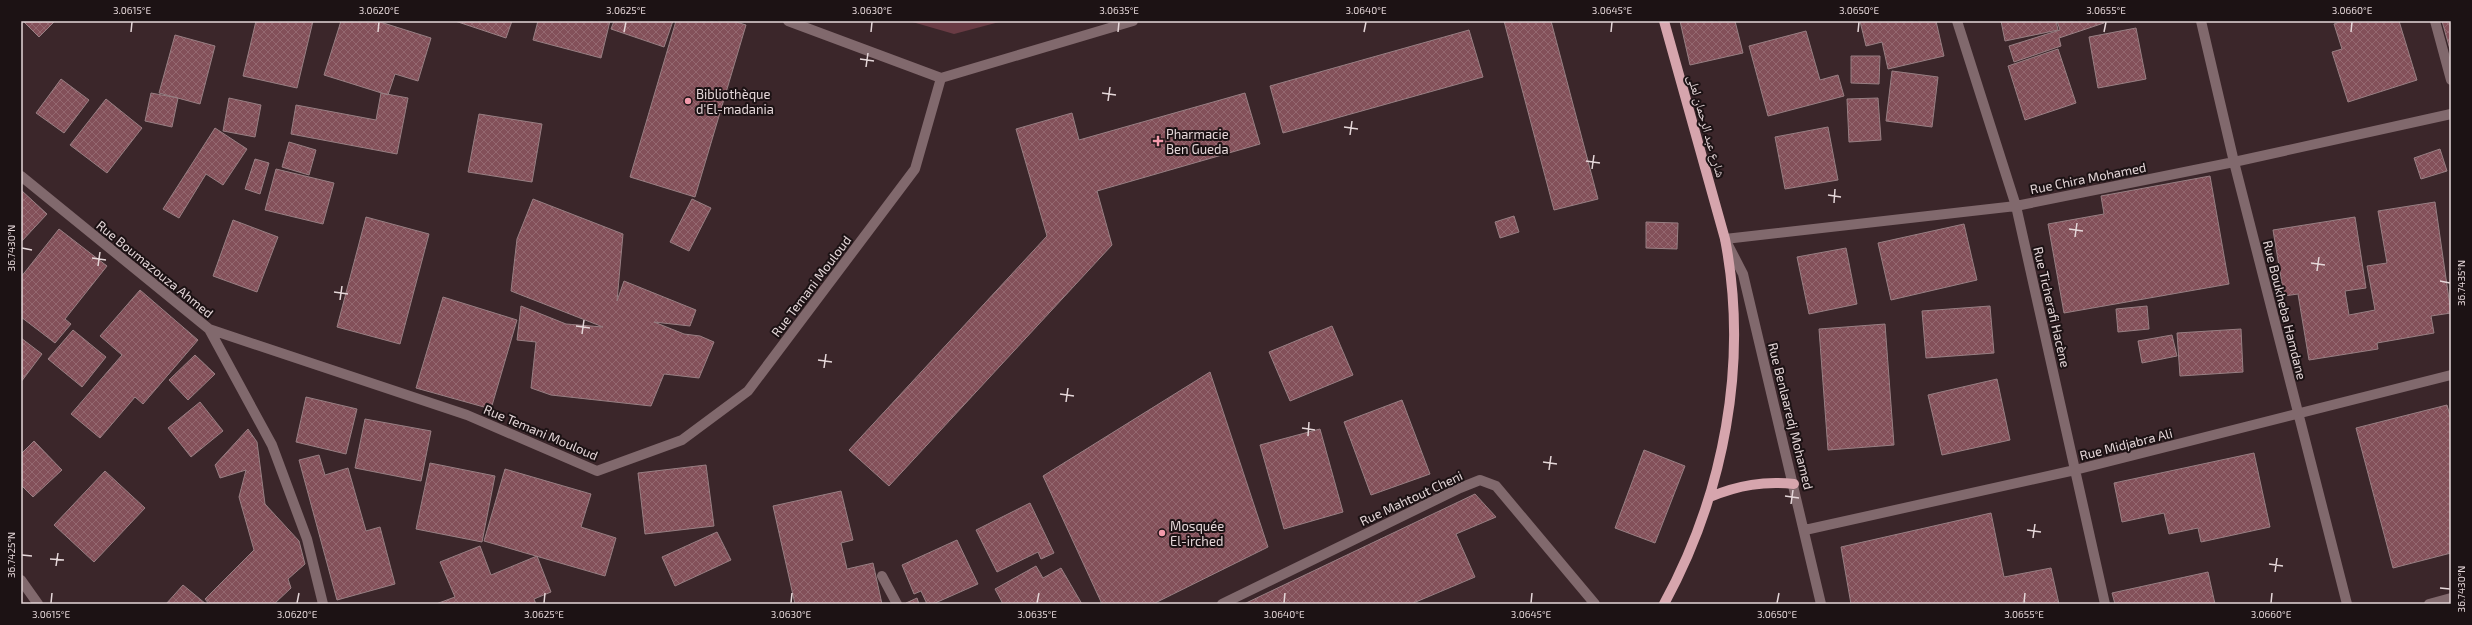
<svg xmlns="http://www.w3.org/2000/svg" width="2472" height="625" viewBox="0 0 2472 625" font-family="'Exo 2','Noto Naskh Arabic',sans-serif">
<style>
.green{fill:#693b44}
.building{fill:url(#building-cross-hatch);stroke:#987f83}
.lines{fill:none;stroke-linecap:round;stroke-linejoin:round}
.minor{stroke:#81696d;stroke-width:10}
.major{stroke:#d6a5ad;stroke-width:10}
.ticks{fill:none;stroke:#e5d7d9;stroke-width:1.5}
.poi-dot{fill:#f39aab;stroke:#1c1214;stroke-width:1.5}
.labels{text-anchor:middle;stroke-width:4;stroke-linejoin:round;paint-order:stroke}
.poi-label{font-size:13px;fill:#e5d7d9;stroke:#1c1214;text-anchor:start}
.street-label{font-size:13px;fill:#e5d7d9;stroke:#1c1214}
.neatline{fill:none;stroke:#e5d7d9;stroke-width:1.5}
.ticks-label{font-size:10px;text-anchor:middle;fill:#e5d7d9}
</style>
<defs>
<pattern id="building-cross-hatch" width="8" height="8" patternUnits="userSpaceOnUse"><rect width="8" height="8" fill="#835059"/><path d="M0 0l8 8M0 8l8-8" fill="none" stroke="#946870"/></pattern>
</defs>
<rect width="100%" height="100%" fill="#3b262a"/>
<path class="green" d="M909,21H1003L954,34Z"/>
<path class="building" d="M23,21H55L39,37Z
M256,21H313L297,88L243,76Z
M341,21H377L431,38L418,81L395,74L388,95L324,75Z
M455,21H512L506,38Z
M538,21H610L601,58L533,40Z
M614,21H673L664,47L611,29Z
M676,21H733L746,25L695,197L630,177Z
M1504,21H1551L1598,199L1554,210Z
M1680,21H1735L1743,53L1690,65Z
M1860,21H1936L1944,56L1888,69L1882,42L1866,46Z
M2001,21H2056L2058,30L2005,41Z
M2057,21H2103L2104,23L2059,38L2061,46L2014,62L2009,46L2060,30Z
M2342,21H2399L2417,80L2348,102L2332,52L2342,49L2334,24Z
M2442,21H2451V53Z
M2136,28L2146,79L2098,88L2089,37Z
M1469,30L1483,77L1283,133L1270,86Z
M1806,31L1820,80L1838,75L1844,96L1768,116L1749,46Z
M175,35L215,46L200,104L159,93Z
M2058,49L2076,103L2025,120L2008,66Z
M1851,56H1880L1879,84L1851,83Z
M1892,71L1938,77L1932,127L1886,121Z
M61,79L89,100L64,133L36,113Z
M151,93L178,98L172,127L145,121Z
M381,93L408,98L397,154L291,134L296,105L376,120Z
M1245,93L1260,144L1097,191L1112,245L889,486L849,450L1047,236L1016,129L1072,113L1079,140Z
M229,98L261,105L255,137L223,131Z
M1878,98L1881,140L1849,142L1847,99Z
M106,99L142,128L107,173L70,145Z
M479,114L542,124L532,182L468,172Z
M1828,127L1838,180L1785,189L1775,137Z
M215,128L247,149L223,185L206,174L179,218L163,209Z
M289,142L316,150L309,175L282,167Z
M2440,149L2447,171L2421,179L2414,158Z
M255,159L269,163L260,194L245,189Z
M276,169L334,183L323,224L265,210Z
M2210,176L2229,284L2064,313L2048,224L2104,214L2101,196Z
M21,190L47,214L21,242Z
M533,199L623,234L617,301L624,281L696,310L690,326L654,322L684,334L700,336L714,342L699,378L664,374L651,406L551,395L531,388L536,342L517,340L521,306L566,324L603,327L511,291L517,239Z
M692,199L711,208L689,251L670,242Z
M2435,202L2451,313L2431,316L2434,333L2377,343L2378,349L2309,360L2298,294L2284,296L2273,230L2355,217L2366,288L2345,291L2349,315L2375,310L2367,266L2387,263L2378,211Z
M1514,216L1519,232L1500,238L1495,222Z
M366,217L429,234L400,344L337,327Z
M233,220L278,237L257,292L213,276Z
M1646,222L1678,223L1677,249L1646,248Z
M1964,224L1977,280L1891,300L1878,243Z
M59,229L107,266L65,319L71,324L55,343L21,317V277Z
M1846,248L1857,304L1809,314L1797,257Z
M140,290L198,340L143,404L135,397L100,438L71,414L122,355L100,336Z
M443,297L517,320L491,409L416,388Z
M1990,306L1994,353L1926,358L1922,311Z
M2147,306L2149,329L2118,332L2116,309Z
M1885,324L1894,445L1828,450L1819,329Z
M1332,326L1353,375L1290,401L1269,352Z
M2241,329L2243,372L2180,376L2177,333Z
M73,330L106,357L82,387L48,359Z
M2172,335L2177,356L2142,363L2138,341Z
M21,338L42,354L21,382Z
M195,355L215,374L188,400L169,380Z
M1210,372L1268,547L1153,604H1102L1043,476Z
M1997,379L2010,440L1942,455L1928,395Z
M306,397L357,409L346,454L296,442Z
M1402,400L1430,474L1371,495L1344,422Z
M200,402L223,431L191,457L168,428Z
M2447,405L2451,419V553L2393,568L2356,428Z
M365,419L431,431L421,481L355,468Z
M248,429L257,442L265,504L299,541L305,564L288,579L291,588L274,604H209L205,599L254,550L239,497L246,470L220,478L215,465Z
M1320,429L1343,512L1284,529L1260,445Z
M34,441L62,470L33,497L21,485V454Z
M1644,450L1685,466L1655,543L1615,528Z
M2254,453L2270,527L2201,542L2198,528L2169,534L2164,513L2122,522L2114,483Z
M319,455L325,475L348,468L366,531L380,527L395,584L337,600L299,460Z
M430,463L495,476L482,542L416,529Z
M706,465L714,526L645,534L638,473Z
M505,469L591,494L581,527L616,538L605,576L484,541Z
M105,471L145,508L94,562L54,525Z
M841,491L853,540L841,543L847,569L873,563L882,604H795L773,506Z
M1475,494L1496,517L1456,534L1475,577L1411,604H1244Z
M1030,503L1054,553L1041,559L1038,552L997,572L976,530Z
M1991,513L2004,577L2051,568L2059,604H1851L1841,547Z
M717,532L731,560L675,586L662,557Z
M957,540L978,584L933,604H927L921,591L914,594L902,565Z
M480,546L491,575L537,556L551,592L534,599L536,604H436L455,597L440,562Z
M1036,566L1043,578L1061,568L1082,604H1003L995,589Z
M2208,572L2215,604H2115L2112,593Z
M183,585L206,604H166Z
M917,598L919,604H906V603Z"/>
<g class="lines">
<path class="minor" d="M788,21L941,78L1133,21
M1957,21L2016,206L2105,604
M2201,21L2234,162L2347,604
M2435,21L2451,80
M21,176L209,329L272,445L307,539L323,604
M209,329L467,415L597,471L682,440L748,391L915,169L941,78
M1805,530L2075,470L2451,375
M882,576L897,604
M21,580L38,604
M1222,604L1460,488L1480,480L1496,486L1595,604
M1821,604L1743,274L1725,239L2016,206L2234,162L2451,114
M2429,604L2451,598"/>
<path class="major" d="M1664,21L1725,239C1749,363 1724,494 1664,604
M1710,497C1739,485 1764,481 1794,484"/>
</g>
<path class="ticks" d="M131,32L132,22M378,32L379,22M624,32L626,22M871,32L872,22M1118,32L1119,22M1364,32L1366,22M1611,32L1612,22M1858,32L1859,22M2104,32L2106,22M2351,32L2352,22M860,59L874,61M866,67L868,53M1102,93L1116,95M1108,101L1110,87M1344,127L1358,129M1350,135L1352,121M1586,161L1600,163M1592,169L1594,155M1828,195L1841,197M1834,203L1835,189M2069,229L2083,231M2075,237L2077,223M22,248L32,250M92,258L106,260M2311,263L2325,265M98,266L100,252M2317,271L2319,257M2440,281L2450,283M334,292L348,294M340,300L342,286M576,326L590,328M582,334L584,320M818,360L832,362M824,368L826,354M1060,394L1074,396M1066,402L1068,388M1302,428L1315,430M1308,436L1309,422M1543,462L1557,464M1549,470L1551,456M1785,496L1799,498M1791,504L1793,490M2027,530L2041,532M2033,538L2035,524M22,555L32,556M50,559L64,560M2269,564L2283,566M56,566L58,553M2275,572L2277,558M2440,588L2450,589M51,603L52,593M297,603L299,593M544,603L545,593M791,603L792,593M1037,603L1039,593M1284,603L1285,593M1531,603L1532,593M1777,603L1779,593M2024,603L2025,593M2271,603L2272,593"/>
<g class="poi-dot">
<circle cx="688" cy="101" r="4"/>
<path d="M1156 135h4v4h4v4h-4v4h-4v-4h-4v-4h4z"/>
<circle cx="1162" cy="533" r="4"/>
</g>
<g class="labels">
<g class="poi-label">
<text x="696" y="99">Bibliothèque<tspan x="696" dy="15">d'El-madania</tspan></text>
<text x="1166" y="139">Pharmacie<tspan x="1166" dy="15">Ben Gueda</tspan></text>
<text x="1170" y="531">Mosquée<tspan x="1170" dy="15">El-irched</tspan></text>
</g>
<g class="street-label">
<text transform="translate(1707 126) rotate(74)" y="5">شارع عبد الرحمان لعلى</text>
<text transform="translate(2088 178) rotate(-11)" y="5">Rue Chira Mohamed</text>
<text transform="translate(155 269) rotate(39)" y="5">Rue Boumazouza Ahmed</text>
<text transform="translate(811 286) rotate(-53)" y="5">Rue Temani Mouloud</text>
<text transform="translate(2052 307) rotate(77)" y="5">Rue Ticherafi Hacène</text>
<text transform="translate(2285 310) rotate(76)" y="5">Rue Boukheba Hamdane</text>
<text transform="translate(1791 416) rotate(76)" y="5">Rue Benlaaredj Mohamed</text>
<text transform="translate(541 432) rotate(23)" y="5">Rue Temani Mouloud</text>
<text transform="translate(2126 444) rotate(-14)" y="5">Rue Midjabra Ali</text>
<text transform="translate(1411 498) rotate(-25)" y="5">Rue Mahtout Cheni</text>
</g>
</g>
<rect width="2472" height="625" fill="none" stroke="#1c1214" stroke-width="44"/>
<rect x="22" y="22" width="2428" height="581" class="neatline"/>
<g class="ticks-label">
<text x="132" y="14">3.0615°E</text>
<text x="379" y="14">3.0620°E</text>
<text x="626" y="14">3.0625°E</text>
<text x="872" y="14">3.0630°E</text>
<text x="1119" y="14">3.0635°E</text>
<text x="1366" y="14">3.0640°E</text>
<text x="1612" y="14">3.0645°E</text>
<text x="1859" y="14">3.0650°E</text>
<text x="2106" y="14">3.0655°E</text>
<text x="2352" y="14">3.0660°E</text>
<text transform="translate(11 248) rotate(-90)" y="4">36.7430°N</text>
<text transform="translate(2461 283) rotate(-90)" y="4">36.7435°N</text>
<text transform="translate(11 555) rotate(-90)" y="4">36.7425°N</text>
<text transform="translate(2461 589) rotate(-90)" y="4">36.7430°N</text>
<text x="51" y="618">3.0615°E</text>
<text x="297" y="618">3.0620°E</text>
<text x="544" y="618">3.0625°E</text>
<text x="791" y="618">3.0630°E</text>
<text x="1037" y="618">3.0635°E</text>
<text x="1284" y="618">3.0640°E</text>
<text x="1531" y="618">3.0645°E</text>
<text x="1777" y="618">3.0650°E</text>
<text x="2024" y="618">3.0655°E</text>
<text x="2271" y="618">3.0660°E</text>
</g>
</svg>
